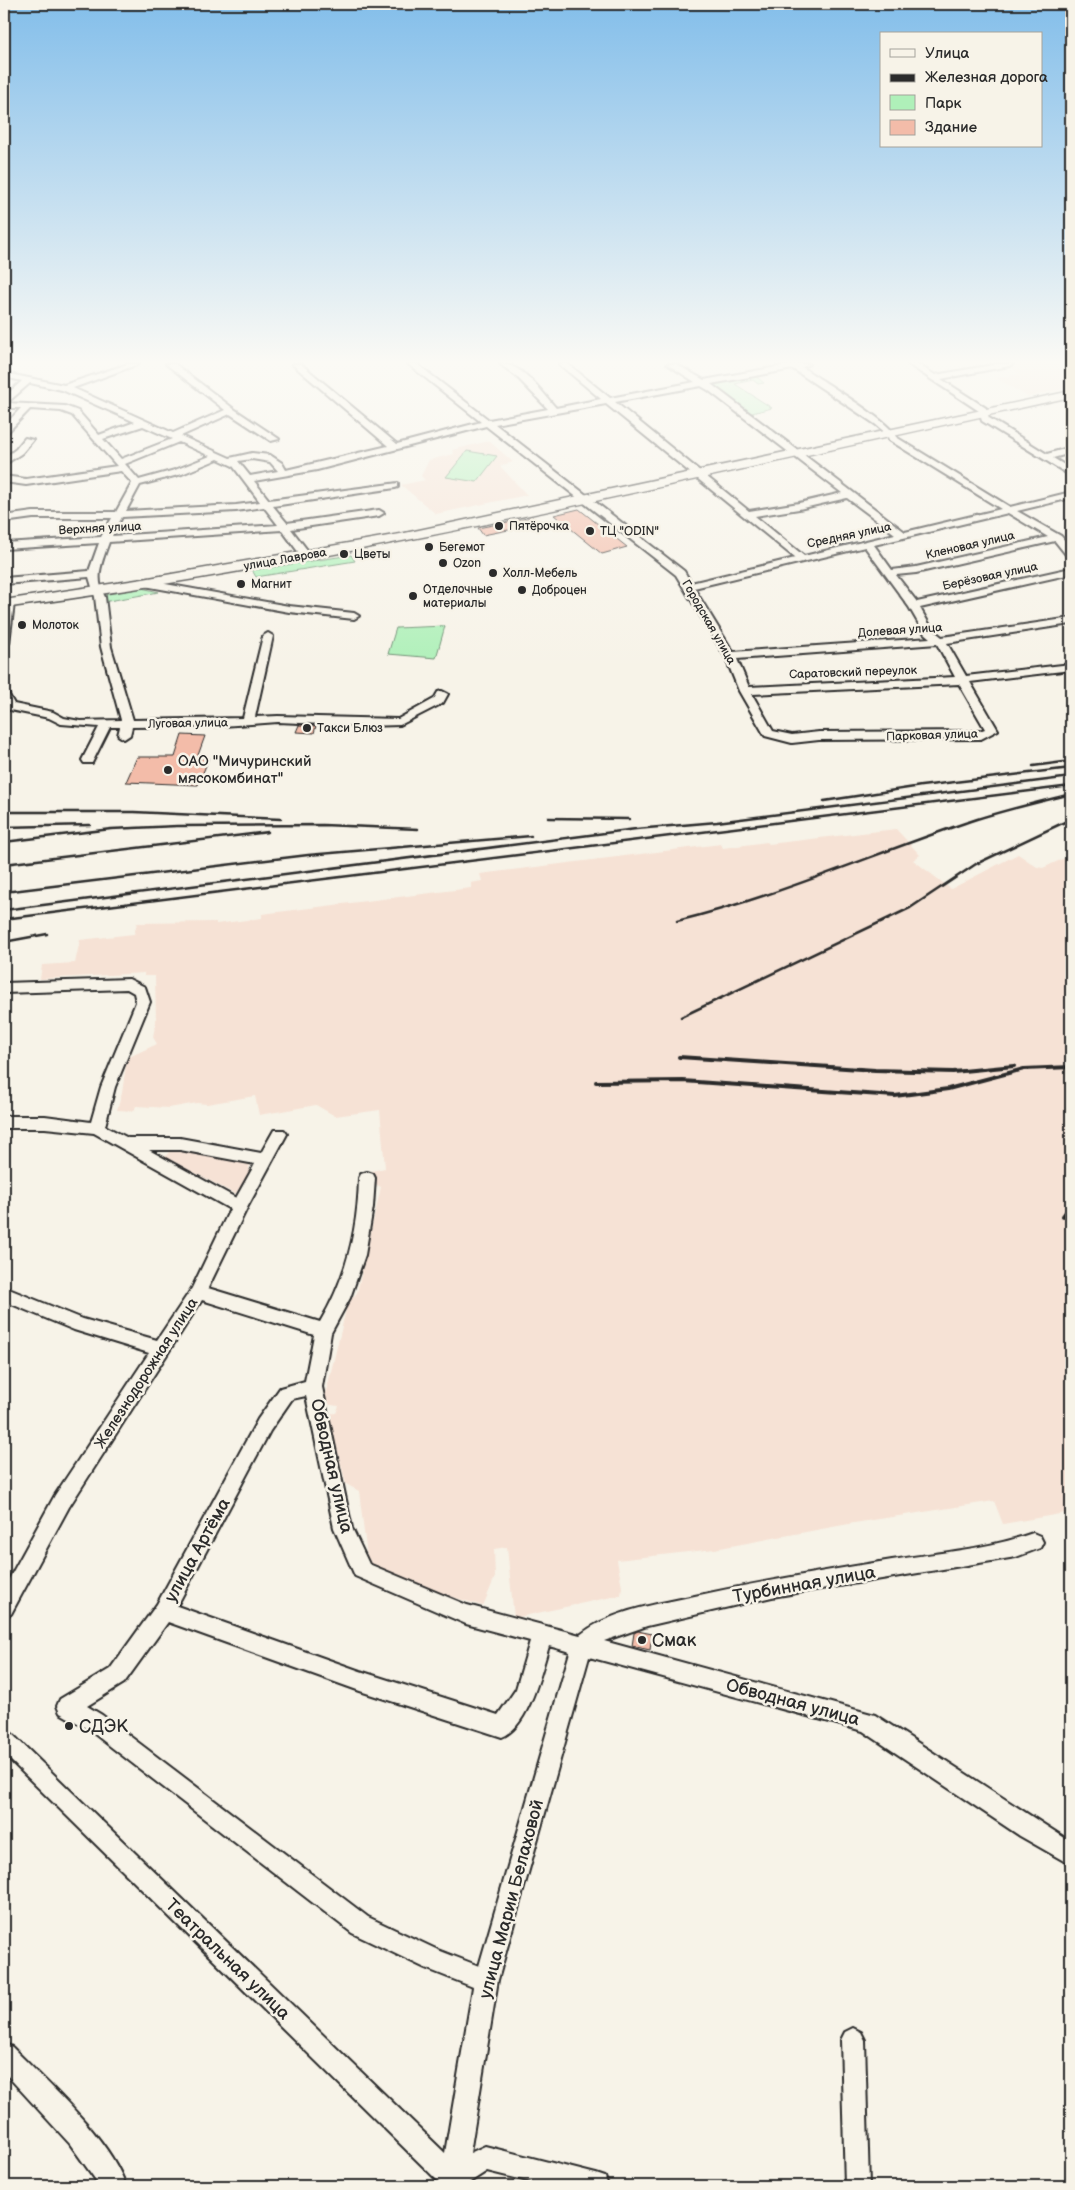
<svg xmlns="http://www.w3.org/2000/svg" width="1075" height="2190" viewBox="0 0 1075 2190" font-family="'Balsamiq Sans',sans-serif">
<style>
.built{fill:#f6e2d5}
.green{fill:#aff0b9;stroke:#6d8e72}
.building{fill:#f3bca9;stroke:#2b2b2b}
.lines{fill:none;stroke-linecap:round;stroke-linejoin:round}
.minor-casing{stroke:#2b2b2b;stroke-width:4}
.major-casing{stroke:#2b2b2b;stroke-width:3}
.minor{fill:#f7f3e8;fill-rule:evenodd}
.major{fill:#f7f3e8;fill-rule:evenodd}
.rail-far1{stroke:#2b2b2b;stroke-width:2.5}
.rail{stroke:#2b2b2b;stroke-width:4}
.poi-dot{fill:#2b2b2b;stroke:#f7f3e8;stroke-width:2}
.labels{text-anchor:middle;stroke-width:5;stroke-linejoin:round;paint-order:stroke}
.far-poi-label{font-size:12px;fill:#2b2b2b;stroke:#f7f3e8;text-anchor:start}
.far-street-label{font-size:12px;fill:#2b2b2b;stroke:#f7f3e8}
.poi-label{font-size:15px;fill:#2b2b2b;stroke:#f7f3e8;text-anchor:start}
.street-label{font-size:15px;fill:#2b2b2b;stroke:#f7f3e8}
.near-street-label{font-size:18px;fill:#2b2b2b;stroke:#f7f3e8}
.near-poi-label{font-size:18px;fill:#2b2b2b;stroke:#f7f3e8;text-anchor:start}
</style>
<rect width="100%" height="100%" fill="#f7f3e8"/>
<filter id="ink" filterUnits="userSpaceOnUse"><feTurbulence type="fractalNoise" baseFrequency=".02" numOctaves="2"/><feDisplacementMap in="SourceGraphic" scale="10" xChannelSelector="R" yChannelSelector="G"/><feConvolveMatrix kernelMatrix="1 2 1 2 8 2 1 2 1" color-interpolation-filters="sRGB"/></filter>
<g filter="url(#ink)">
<path class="built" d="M1022,364H1071V387L1028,397L996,378L1020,374L1010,366Z
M489,441L513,462L500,466L527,495L436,514L401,485L425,480L421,476L429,460L454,454L452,450Z
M896,829L920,855L913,860L951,889L1018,854L1037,867L1043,868L1071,855V1512L1003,1524L994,1501L854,1523L715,1549L617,1560L622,1587L621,1595L514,1618L507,1547L494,1549L495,1577L483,1606L426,1589L371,1564L367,1556L359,1491L346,1484L328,1414L336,1413L339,1406L323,1404L348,1302L357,1293L381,1187L372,1182V1171L385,1168L380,1110L335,1116L316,1105L259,1115L255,1096L207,1104L197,1103L169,1108L136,1106L134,1111L117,1110L122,1093L127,1058L157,1044L153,1037L156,1021L155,976H144V973L40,979L42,965L75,963L80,940L134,934L137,923L216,922V924L262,918V914L471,888V883L482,881L480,874L721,844L723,848L767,842L769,844Z
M173,1147L250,1163L248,1178L235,1194L165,1157Z"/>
<path class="green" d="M753,374L764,383L758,384L753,380L735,384L772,408L748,414L707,383Z
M467,451L497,456L477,482L446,477Z
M351,555L355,561L256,577L252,570Z
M137,587L159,592L103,602L108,593Z
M445,626L436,658L388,654L396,628Z"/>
<path class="building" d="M579,509L627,547L602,554L554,515Z
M533,517L534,525L483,535L478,528Z
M299,725L316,726L314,733L296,732Z
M182,735L205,736L197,758H209L198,785L126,782L137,757H175Z
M638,1631L652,1634L650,1650L632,1646L634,1633Z"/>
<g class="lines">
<g class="minor-casing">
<path id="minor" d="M128,364H139L73,388L173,433L225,410L166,364H175L234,409L279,439L271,441L230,414L181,436L230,458L252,453L270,455L282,463L286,470L388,446L292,364H301L397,444L481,422L408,364H417L489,420L548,409L516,376L500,364C523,364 542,392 556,408L601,399L559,364H568L610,398L695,382L667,364H676L704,380L794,364H810L802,367C817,378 893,423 896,437L1010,507L1071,492V498L1017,511L1061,536L1071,548V557L1067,556L1055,541L916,573L896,575L917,602L1071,568V574L920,608L932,629L942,637L1071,618V624L947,643L966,676L1071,664V670L970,682L998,730L981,739L819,740L792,743L765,736L739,691L725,656L676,575L486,426L317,470L254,481L269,500L398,483V487L395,488L273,506L287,523L379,510L384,513L379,516L291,529L311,555L310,557H302L282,530L109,542C102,562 94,578 105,597L111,647L133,720L243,718L263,636L268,633L273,636L255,717L278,716L398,719L434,699L438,692L442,691L448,694L443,703L400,725L366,726L278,722L222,726L132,727L130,735L124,739L118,735L120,727H110L92,763H84L82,760L99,727L61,724L49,718L5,709L4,692L8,693L14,704L53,712L64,718L80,721L121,720L101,647L95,597L89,577L4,584V578L89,571L99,543L4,549V543L101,537L112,518H33L4,522V516L33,512H116L132,483L121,471L26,485L4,482V476L26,479L117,466L72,415L61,411L30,409L7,433L4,434V426L21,408H4V397L22,381L4,377V373L64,385ZM793,369L875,424L887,434L889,440L1001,509L905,532L711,384ZM30,383L62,390L135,422L99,435L78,411L65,406L7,403ZM701,386L708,390L842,493L799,503L749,511L615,402ZM606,404L795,558L691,583L684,571L495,424ZM143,426L172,439L121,459L103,439ZM179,442L210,456L175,470L139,480L125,464ZM218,459L233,466L260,502L236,505L126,511L140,485L182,474ZM252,459L270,462L278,471L250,476L238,461ZM847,498L895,534L804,556L755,516L799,509ZM264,507L278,525L112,536L122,517L236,511ZM1008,513L1048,537L916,567L892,570L874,545ZM865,547L909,607L924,633L930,638L733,652L694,588ZM937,644L955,677L749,687L737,659ZM959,684L985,729L979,731L819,732L792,735L773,731L752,694Z
M908,364H917L935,375L998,364H1013L1009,366L941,379L986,408L989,418L1047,454L1071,447V453L1053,458L1071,469V476L982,421L979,411Z
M25,438L33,440L22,453L4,465V458L16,449Z
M143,580L289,606L354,613L359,616L354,619L289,612L139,585V581Z
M9,600L14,603L9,643L4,646V603Z
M129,979L145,987L150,1002L115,1087L105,1126L128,1138H180L261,1153L274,1130H284L287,1134L247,1208L208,1288L320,1322C346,1279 358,1229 359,1178L361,1174L367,1172L373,1174L375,1178L373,1207L365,1255L350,1298L331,1333L322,1387L352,1528L369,1564L467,1605L580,1635C610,1611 653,1605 690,1597C757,1582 824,1571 892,1560C938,1553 988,1549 1033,1533L1040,1536L1043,1542L1040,1548L1016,1557L772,1597L647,1626L604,1641L875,1715L1071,1842V1865L1020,1836L863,1731L589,1657L498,1980L470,2153L485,2146L596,2174L605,2177L608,2186H548L487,2171L464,2186H440V2183L4,1754V1730L11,1733L445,2153L473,1987L425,1968L352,1933L88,1729L60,1713L57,1706L60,1699L110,1669L157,1604L258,1419L280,1388L305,1381L314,1335L202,1300L69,1507L11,1614L4,1616V1588L55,1495L149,1353L74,1330L4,1301V1287L83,1319L157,1340L192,1288L230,1209L94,1133L45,1128H4V1116H45L91,1122L101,1087L136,1002L134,993L127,989L4,993V983ZM149,1150H180L255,1164L236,1198ZM306,1396L334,1528L355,1576L466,1624L530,1641L516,1689L498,1715L360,1671L177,1606L270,1431L292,1399ZM168,1622L360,1691L502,1737C529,1726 541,1672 549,1646L570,1652L479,1966L438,1950L368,1917L102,1715L87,1706L124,1683Z
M853,2028L861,2032L865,2040L869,2186H845L841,2040L845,2032Z
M4,2043L12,2047C49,2085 109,2137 126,2186H100L70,2144L4,2072Z"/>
</g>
<g class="major-casing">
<path id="major" d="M1071,391V397C717,473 363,560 4,608V600L143,579L400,534Z"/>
</g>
<use href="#minor" class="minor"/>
<use href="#major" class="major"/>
<path class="rail-far1" d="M1033,766L1071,761
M824,801L921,786L1071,768
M4,812H134L281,819
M548,818L629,819
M4,827L90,825
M4,842L111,829L177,826L323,825L418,829
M4,864L268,832
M4,892L308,855L531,836
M4,910L636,829L717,822L1071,777
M4,919L1071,786
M677,921C776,897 868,856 965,823C1000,811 1035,803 1071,794
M4,942L47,934
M681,1017L910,908L976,864L1071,819"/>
<path class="rail" d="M679,1057L875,1070L953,1072L1014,1066
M596,1082L683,1081L895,1096L948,1089L1024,1069L1071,1067
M1063,1216L1071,1205"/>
</g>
</g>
<linearGradient id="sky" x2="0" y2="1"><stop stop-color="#83beea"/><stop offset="0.54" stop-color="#fbfaf5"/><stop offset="1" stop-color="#fbfaf5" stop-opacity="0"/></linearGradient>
<rect width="1075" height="670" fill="url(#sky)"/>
<g class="poi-dot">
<circle cx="499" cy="526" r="5"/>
<circle cx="590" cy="531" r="5"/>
<circle cx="429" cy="547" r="5"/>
<circle cx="344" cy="554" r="5"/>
<circle cx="443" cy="563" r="5"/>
<circle cx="493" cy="573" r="5"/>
<circle cx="241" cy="584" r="5"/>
<circle cx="522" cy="590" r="5"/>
<circle cx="413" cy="596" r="5"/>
<circle cx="22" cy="625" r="5"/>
<circle cx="307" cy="728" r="5"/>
<circle cx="168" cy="770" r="5"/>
<circle cx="642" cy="1640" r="5"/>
<circle cx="69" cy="1726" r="5"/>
</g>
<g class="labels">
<g class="far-poi-label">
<text x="509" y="530">Пятёрочка</text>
<text x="600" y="535">ТЦ "ODIN"</text>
<text x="439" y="551">Бегемот</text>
<text x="354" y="558">Цветы</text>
<text x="453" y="567">Ozon</text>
<text x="503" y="577">Холл-Мебель</text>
<text x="251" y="588">Магнит</text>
<text x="423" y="593">Отделочные<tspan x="423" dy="14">материалы</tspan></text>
<text x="532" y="594">Доброцен</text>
<text x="32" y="629">Молоток</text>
<text x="317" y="732">Такси Блюз</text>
</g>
<g class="far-street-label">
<text transform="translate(100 528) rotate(-3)" y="4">Верхняя улица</text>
<text transform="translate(849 535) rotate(-12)" y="4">Средняя улица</text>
<text transform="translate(970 545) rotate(-13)" y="4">Кленовая улица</text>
<text transform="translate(285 559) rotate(-10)" y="4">улица Лаврова</text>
<text transform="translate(990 576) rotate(-12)" y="4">Берёзовая улица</text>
<text transform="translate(709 622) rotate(60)" y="4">Городская улица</text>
<text transform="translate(900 630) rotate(-4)" y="4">Долевая улица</text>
<text transform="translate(853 672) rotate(-2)" y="4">Саратовский переулок</text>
<text transform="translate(188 723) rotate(-1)" y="4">Луговая улица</text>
<text transform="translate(932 735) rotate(-2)" y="4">Парковая улица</text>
</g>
<g class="poi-label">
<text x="178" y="766">ОАО "Мичуринский<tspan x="178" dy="17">мясокомбинат"</tspan></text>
</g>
<g class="street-label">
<text transform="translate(146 1373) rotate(-57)" y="5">Железнодорожная улица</text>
</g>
<g class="near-street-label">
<text transform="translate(332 1466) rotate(77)" y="6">Обводная улица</text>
<text transform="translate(197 1550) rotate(-61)" y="6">улица Артёма</text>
<text transform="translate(804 1584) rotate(-10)" y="6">Турбинная улица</text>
<text transform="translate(793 1702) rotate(15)" y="6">Обводная улица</text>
<text transform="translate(511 1899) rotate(-75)" y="6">улица Марии Белаховой</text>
<text transform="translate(228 1959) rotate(44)" y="6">Театральная улица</text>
</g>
<g class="near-poi-label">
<text x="652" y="1646">Смак</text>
<text x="79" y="1732">СДЭК</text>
</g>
</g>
<rect width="1075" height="2190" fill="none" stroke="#f7f3e8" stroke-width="20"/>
<rect x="10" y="10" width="1055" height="2170" fill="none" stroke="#2b2b2b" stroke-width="2" filter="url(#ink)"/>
<rect x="880" y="32" width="162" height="115" fill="#f7f3e8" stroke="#a5a39c"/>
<rect x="890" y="49" width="25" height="8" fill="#f7f3e8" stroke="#a5a39c"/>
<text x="925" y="58" font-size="15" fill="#2b2b2b">Улица</text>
<rect x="890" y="74" width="25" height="8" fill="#2b2b2b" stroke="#a5a39c"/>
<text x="925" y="82" font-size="15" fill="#2b2b2b">Железная дорога</text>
<rect x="890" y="95" width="25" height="15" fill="#aff0b9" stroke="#a5a39c"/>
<text x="925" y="108" font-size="15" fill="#2b2b2b">Парк</text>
<rect x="890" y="120" width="25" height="15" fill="#f3bca9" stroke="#a5a39c"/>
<text x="925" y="132" font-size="15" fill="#2b2b2b">Здание</text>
</svg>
